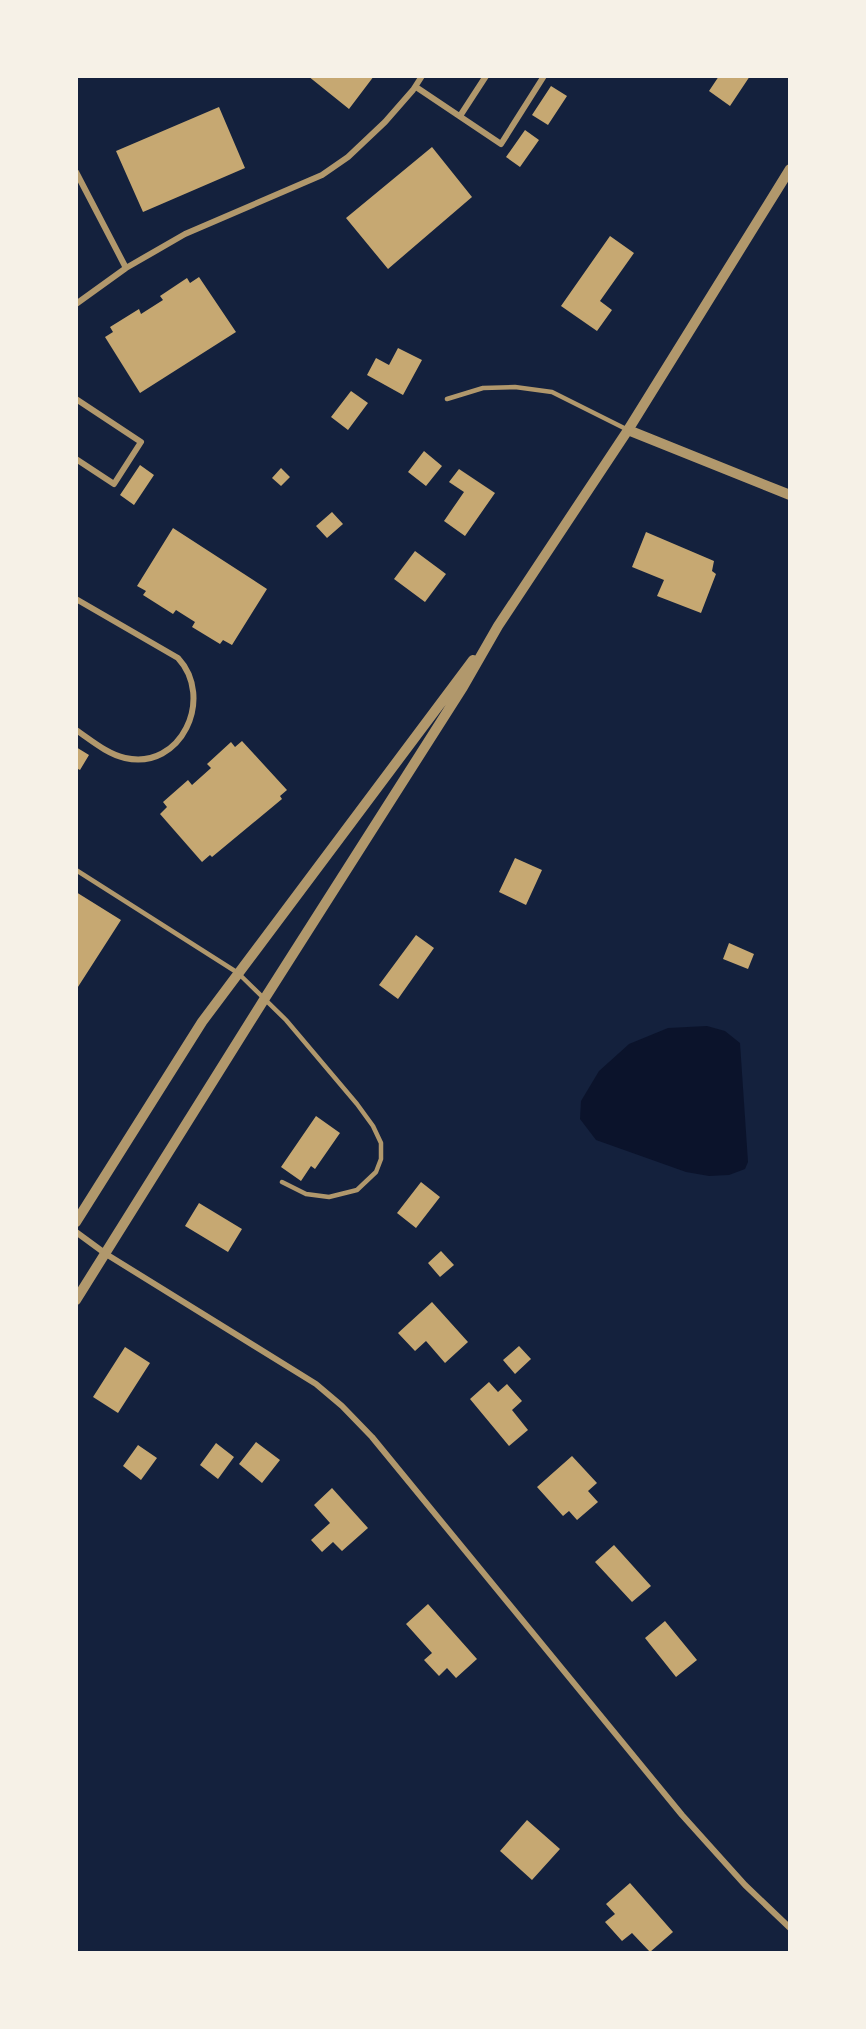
<svg xmlns="http://www.w3.org/2000/svg" width="866" height="2029" viewBox="0 0 866 2029" font-family="'IBM Plex Sans',sans-serif">
<style>
.water{fill:#0b132b}
.building{fill:#c6a872}
.lines{fill:none;stroke-linecap:round;stroke-linejoin:round}
.service{stroke:#b1986c;stroke-width:4.5}
.minor{stroke:#b1986c;stroke-width:6}
.tertiary{stroke:#b1986c;stroke-width:10}
</style>
<rect width="100%" height="100%" fill="#14213d"/>
<path class="water" d="M707,1026L725,1031L740,1043L748,1162L745,1169L729,1175L709,1176L686,1172L596,1140L580,1119L581,1101L599,1071L629,1044L668,1028Z"/>
<path class="building" d="M308,76H374L349,109Z
M719,76H750L730,106L709,91Z
M551,86L567,96L548,125L532,115Z
M219,107L245,168L143,212L116,151Z
M525,130L539,140L520,167L506,157Z
M432,147L472,197L388,269L346,218Z
M610,236L634,253L600,301L612,310L597,331L561,306Z
M199,277L236,332L140,393L105,337L113,332L110,327L139,309L141,314L163,300L160,296L187,278L190,283Z
M398,348L422,360L403,395L367,375L376,358L389,365Z
M351,391L368,403L348,430L331,417Z
M424,451L442,466L426,486L408,472Z
M140,465L154,475L134,505L120,495Z
M281,468L290,477L281,486L272,478Z
M459,469L495,493L465,536L444,521L464,492L449,482Z
M332,512L343,524L327,538L316,526Z
M173,528L267,589L232,645L223,640L220,644L192,627L195,622L176,610L173,614L143,595L146,591L137,586Z
M646,532L714,561L712,571L716,574L701,613L657,596L664,580L632,567Z
M415,551L446,574L425,602L394,579Z
M242,741L287,790L280,796L282,799L212,857L210,855L202,862L160,814L167,807L163,802L188,780L192,785L211,768L207,764L231,742L235,747Z
M76,747L89,755L80,770L76,768Z
M515,858L542,870L526,905L499,892Z
M76,892L121,920L76,990Z
M416,935L434,948L398,999L379,985Z
M729,943L754,954L748,969L723,959Z
M316,1116L340,1133L315,1169L311,1166L301,1181L281,1167Z
M421,1182L440,1197L416,1228L397,1213Z
M199,1203L242,1229L228,1252L185,1226Z
M441,1251L454,1265L440,1277L428,1263Z
M432,1302L468,1342L445,1363L426,1341L415,1351L398,1333Z
M519,1346L531,1359L515,1374L503,1360Z
M125,1347L150,1363L118,1413L93,1397Z
M489,1382L498,1392L507,1384L522,1401L512,1410L528,1430L509,1446L470,1399Z
M256,1442L280,1460L262,1483L239,1464Z
M216,1443L234,1457L218,1479L200,1465Z
M138,1445L157,1458L141,1480L123,1466Z
M572,1456L597,1483L588,1491L598,1502L577,1520L569,1511L563,1516L537,1487Z
M332,1488L368,1528L342,1551L333,1542L322,1552L311,1540L330,1523L314,1505Z
M614,1545L651,1586L632,1602L595,1562Z
M428,1604L477,1659L456,1678L447,1668L439,1676L424,1660L432,1653L406,1624Z
M665,1621L697,1660L676,1677L645,1638Z
M527,1820L560,1849L532,1880L500,1851Z
M630,1883L673,1932L650,1952L632,1933L622,1941L605,1922L615,1914L606,1904Z"/>
<g class="lines">
<path class="service" d="M447,399L483,388L515,387L552,392L628,430
M76,870L238,973L286,1020L357,1104L373,1126L381,1143V1159L376,1172L357,1190L329,1197L306,1194L282,1182"/>
<path class="minor" d="M416,87L501,144L544,76
M460,116L486,76
M76,172L126,268
M76,304L126,268L185,234L322,175L348,157L385,122L413,90L422,76
M76,399L141,442L114,484L76,459
M76,599L178,658C215,698 181,771 125,758C107,754 91,740 76,730
M76,1232L106,1254L316,1384L342,1406L372,1437L682,1815L745,1885L790,1928"/>
<path class="tertiary" d="M628,430L790,495
M76,1222L202,1022L473,660
M76,1300L265,998L463,687L498,626L628,430L790,169"/>
</g>
<rect width="866" height="2029" fill="none" stroke="#f6f1e7" stroke-width="156"/>
</svg>
